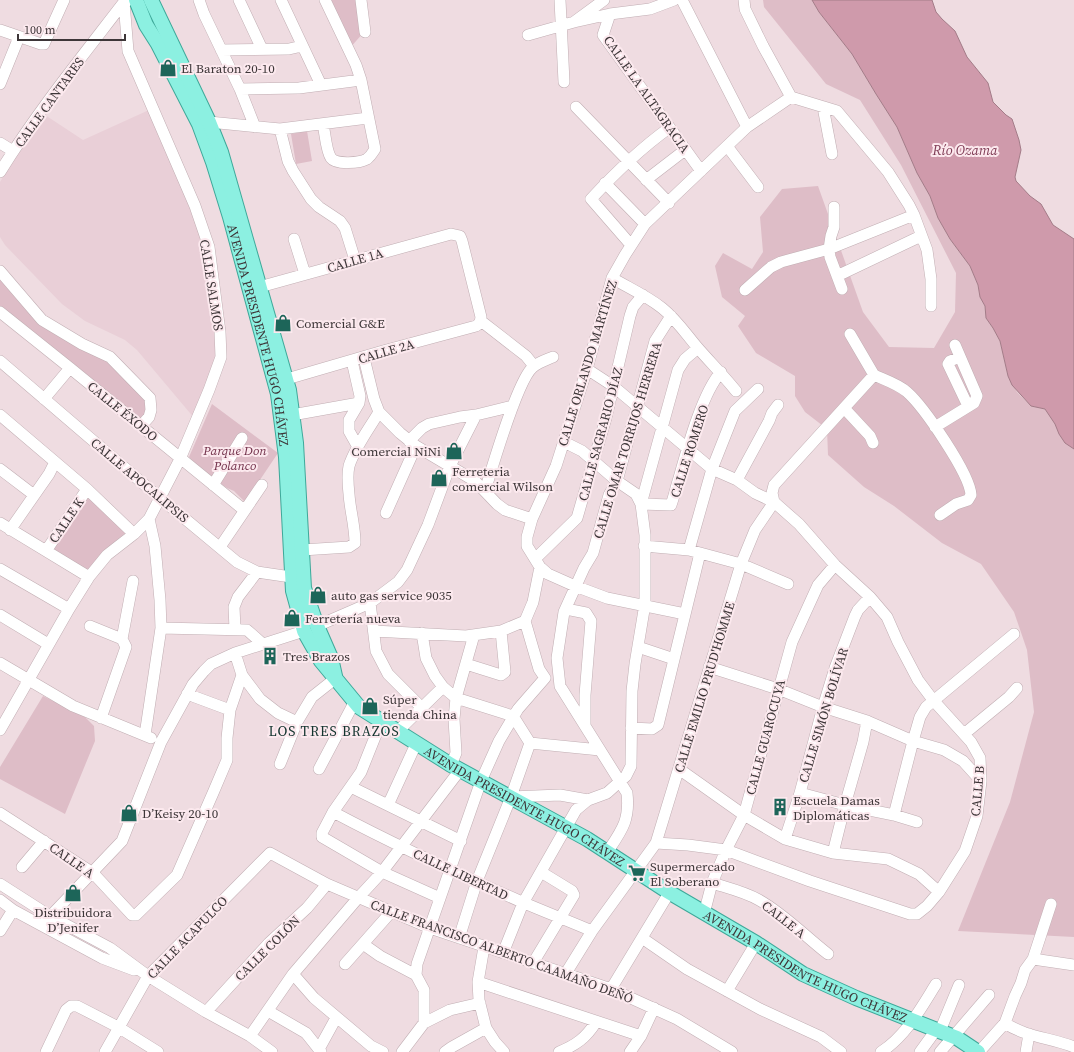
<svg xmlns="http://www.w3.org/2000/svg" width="1074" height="1052" viewBox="0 0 1074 1052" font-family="'Source Serif 4',serif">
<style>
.built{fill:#e9cfd7}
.green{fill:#debdc7}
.water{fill:#cf9aab;stroke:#a37c88}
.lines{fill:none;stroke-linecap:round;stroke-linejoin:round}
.minor-casing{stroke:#c1aeb3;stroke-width:12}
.major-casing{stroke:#3ea899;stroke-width:16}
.minor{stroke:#fff;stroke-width:11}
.major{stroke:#8cf0e1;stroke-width:14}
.labels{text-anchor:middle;stroke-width:4;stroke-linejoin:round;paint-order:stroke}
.poi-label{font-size:13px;fill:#3d3638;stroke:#fce9ee;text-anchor:start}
.street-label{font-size:13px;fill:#3d3638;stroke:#fce9ee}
.park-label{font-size:13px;font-style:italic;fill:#72314a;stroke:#fce9ee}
.water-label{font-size:14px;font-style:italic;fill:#803d56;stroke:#fce9ee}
.neighbourhood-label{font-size:14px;letter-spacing:1px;fill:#13342e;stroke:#fce9ee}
</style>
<rect width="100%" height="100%" fill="#efdce1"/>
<path class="built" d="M149,110L191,207L206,248L219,357L195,419L137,350L125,340L85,321L62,304L5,245L0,237V182L42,113L83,140Z"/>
<path class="green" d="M326,0H359L364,32L349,49Z
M763,0H812L819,12L852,54L876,94L897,127L917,173L930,196L938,218L950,239L970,266L978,285L980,297L985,306L986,318L993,328L1000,341L1008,376L1017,392L1031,406L1045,409L1055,424L1059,434L1065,443L1074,449V937L958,931L1010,802L1034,712L1027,650L1014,612L981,564L942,543L894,506L864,487L828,455L827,429L805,412L795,396V376L756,353L738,326L745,316L722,297L715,266L723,253L752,269L763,252L760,217L782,189L818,186L863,312L889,347L934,348L955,312L956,273L901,165L860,100L826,84L764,7Z
M307,131L312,161L296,164L291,134Z
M0,273L41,321L110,358L148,399L149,410L140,424L0,311Z
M212,404L278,453L245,502L234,491L227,488L197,466L189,457Z
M87,492L129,530L103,552L86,573L48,550Z
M43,696L84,716L94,726L95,741L65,814L0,779V767Z"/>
<path class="water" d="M812,0H932L936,12L942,19L955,31L967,57L988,83L993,102L1006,115L1012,119L1019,140L1021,150L1015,177L1016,181L1030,196L1041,204L1053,225L1074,239V449L1065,443L1059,434L1055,424L1045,409L1031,406L1012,385L1008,376L1000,341L993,328L986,318L985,306L980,297L978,285L970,266L950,239L938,218L930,196L917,173L897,127L876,94L852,54L819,12Z"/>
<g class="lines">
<g class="minor-casing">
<path id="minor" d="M199,0L204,14L240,89L255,127
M239,0L262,49
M281,0L321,85
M361,0L365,32
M560,0L564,82
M682,0L747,127
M610,14L603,35L701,171
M574,22L610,14L650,9L674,0
M0,30L41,44H44L64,0
M528,35L574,22L604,0
M221,50L289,49L302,46
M0,84L19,37
M240,89L299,88L361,80
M791,97L837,111L888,172L909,205L914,215L927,250L931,279V306
M576,107L669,203
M823,107L832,154
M204,123L209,122L280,129L368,118
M323,124C325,132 326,151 331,158C336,165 360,163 367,159C371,156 373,152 375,149L361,80L356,65L325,0
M280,129L288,161L293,171L311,199L319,207L340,221L345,228L355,260
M0,143L13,151
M727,146L758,187
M0,172C37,112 81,58 124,2H126
M646,180L685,150
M605,183L645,224
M294,239L305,274
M631,245L591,199C615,173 640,149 669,128
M0,271L42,320L82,344L110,357L150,398L151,410L149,417L141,426
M837,276L921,236
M612,278C629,288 647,296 662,308C676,319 686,334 697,347C710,362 724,376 736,391
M252,289L451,234L460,236L462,241L481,317L480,323L476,326L383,351L280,381
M842,289L830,257L829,249L914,215
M745,290L771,267L781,262L829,249L831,236L834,227V207
M0,312L70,368L244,510
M481,321L526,356L534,366
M960,357L950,361L948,364L968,406
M364,358L374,399L379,412L400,433L416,446L475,481L497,504L505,510L532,519L527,537V546L540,567L548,574L575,586L607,598L685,614
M0,361L160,498L237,562L257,572L291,577H299
M352,361L360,396L359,403L349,420V431L358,447
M587,369L613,386L712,469L737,480L755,493L774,502L799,524L835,565L870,597L887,617L898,642L918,680L933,700L971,742L980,758L981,781L977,816L965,851L939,892L927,906L917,914H910L810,881L726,850L688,845L656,843
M874,375C885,380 898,384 907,392C924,407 970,474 971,495L968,500L956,504L940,515
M44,399L70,368
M844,408L870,436L873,443
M0,415L87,489L134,534
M292,415L359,403
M935,427L974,403L977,396L955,345
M409,441L422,428L429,424L460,417L476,415L513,406
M564,442L582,451L617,481L636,494L641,504L671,505C674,497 676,487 679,478C687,450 702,393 721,372
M0,469L34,495
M737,480L769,421L772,413L778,405
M213,485L242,438
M485,491C492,468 518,379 533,367C539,362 546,360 553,357
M774,502L772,493L774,485L874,375L850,334
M386,513L416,446
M532,519L556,466L587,369L612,278L625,255L645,224L747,127L791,97L763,46L745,9L744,0
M0,523L89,577
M10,530L49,474L55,462
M644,546L689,550L741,564L788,584
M220,547L262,485
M302,550L349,547L355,543C355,526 350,510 349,494C348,485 347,475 349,466C355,447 369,429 379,412
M689,550L712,469L733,416L735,411L758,389
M46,551L87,489
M535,559L577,518L606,418L630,316L633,307L643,295
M0,569L69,609
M370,603L376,651L388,674L422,708
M566,609L586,613L591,621L585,695V724
M0,615L48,644
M90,626L122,639
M317,626L370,603L398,582L407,570L428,525L450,466L476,415
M161,628L247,630L264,645
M235,629L234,607L238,597L257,572
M374,631L466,636L501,631L525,621L533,602L540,567
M422,633L426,658L435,676L443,687L456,698L513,716L530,743L600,750
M638,647L674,659
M235,653L242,675L260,699L278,713L297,722
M0,663L73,706L151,738
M466,664L501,675L505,672L501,631
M709,667L778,689L823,707L867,721L913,741L944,750L963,761L981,781
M187,694L230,710
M101,718L126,647L122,639L133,581
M381,722L361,772L333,812L322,833V837L382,872L440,898
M631,728L652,729L658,725L700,553
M0,730L69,609L89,577L107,555L134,534L149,519L180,459L209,390L221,357L220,332L209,247L195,206L128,51L124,2
M397,732L443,687
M964,734L1009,697L1017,688
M145,735L161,628L160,600L155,546L149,519
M280,764L297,722L312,697L336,678
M451,765L456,753L454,719L456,698L474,635
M319,769L355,701
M679,769L744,815L785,839L833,853L888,859L919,874L939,892
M351,787L461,841
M800,793L845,805L894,815L917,822
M511,797L560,795L588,800
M388,805L416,744
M333,812C395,845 458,874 522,902C545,912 569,921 592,931
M0,813L93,873L132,915H136L177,875L213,793L227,760V738L230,710L242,675
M894,815L913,741L920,717L926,707L1014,634
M785,839L800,793L823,707L835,668L855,616L858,610L870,597
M608,851C622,830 630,820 627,793L560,686L557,658L564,612L584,568L593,553L609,495L617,481L655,341L671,316
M833,853L845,805L863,742L867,721
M22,867L44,841
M712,883C728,888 745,892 759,900C784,914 806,937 828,954
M0,884L50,916L110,948L148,976L206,1012L250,1036L272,1052
M0,900L13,910L102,958L134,970
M704,914L712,883L726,850L744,815L792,642L818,585L835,565
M42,925L122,841L161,742L193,684L204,671L211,664L235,653L304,631
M0,931L13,910
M459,938L477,881L511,797L530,743
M642,938L687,969L760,1009L821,1037L841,1052
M363,944L380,956L416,975
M484,947L478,982L479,1000L486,1028L495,1042L504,1052
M503,953L523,903L576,810L588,800L607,793L626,776L631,766L632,691L635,664L645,604V535L641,504L678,370L685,359L698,348
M1033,959L1074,965
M533,963L574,895L572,891L541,872
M345,964L391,912
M566,973L592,931L656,843L741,564L755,530L774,502
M293,974L314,998L371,1046L383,1052
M478,982L641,1036
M611,989L669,893
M727,991L756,943
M268,1011L306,1033L321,1052
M206,1012L269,943L307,908L327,884
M424,1023V990L416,975L417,964L481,781L499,741L518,709L545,678L539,669L525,621
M1005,1023C1025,1037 1052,1038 1074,1047
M940,1031L959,985
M250,1036L293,974L358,898L382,872L460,770
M319,1049L336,1018
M46,1052L66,1010L71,1006H77L118,1027L158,1052
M105,1052L148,976L270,853L327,884L430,928L611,989L677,1019L732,1052
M402,1052L424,1023L450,1010L480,1003
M445,1052L452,1047L486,1028
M559,1052C576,1045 586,1038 596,1022
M630,1052L641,1036L654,1008
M881,1052C906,1036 921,1008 936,984
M920,1052L936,1030
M940,1052L989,995
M979,1052L1005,1023L1015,996L1021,983L1025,970L1033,959L1051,904
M1026,1052L1029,1034"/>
</g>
<g class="major-casing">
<g id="major">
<path id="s1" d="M136,0L146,25L158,44L199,124L213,162L230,217L278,394L286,457L293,591L304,631L321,661L359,707L451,765L587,839L667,891L756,943L803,974L856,998L957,1038L978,1052"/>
<path d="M151,0L209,122L221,152L289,390L296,443L304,588L317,626L331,658L335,676"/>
</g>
</g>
<use href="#minor" class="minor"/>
<use href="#major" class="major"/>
</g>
<defs>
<g id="shop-bare" transform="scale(1.38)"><path d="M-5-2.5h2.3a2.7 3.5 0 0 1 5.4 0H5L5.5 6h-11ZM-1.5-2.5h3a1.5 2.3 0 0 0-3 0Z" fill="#1d6559" stroke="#fce9ee" stroke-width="2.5" paint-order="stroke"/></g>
<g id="building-bare" transform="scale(1.38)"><path d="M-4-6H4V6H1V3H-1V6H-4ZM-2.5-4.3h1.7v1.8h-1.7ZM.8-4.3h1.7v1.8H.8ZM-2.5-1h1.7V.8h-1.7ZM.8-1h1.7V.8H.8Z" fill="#1d6559" stroke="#fce9ee" stroke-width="2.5" paint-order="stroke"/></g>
<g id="supermarket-bare" transform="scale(1.38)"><path d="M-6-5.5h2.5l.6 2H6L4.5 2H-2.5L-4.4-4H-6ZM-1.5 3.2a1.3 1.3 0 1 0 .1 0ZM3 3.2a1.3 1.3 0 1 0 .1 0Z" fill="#1d6559" stroke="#fce9ee" stroke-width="2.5" paint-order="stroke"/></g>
</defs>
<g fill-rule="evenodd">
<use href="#shop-bare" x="168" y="68"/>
<use href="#shop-bare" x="283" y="323"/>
<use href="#shop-bare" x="454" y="451"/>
<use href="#shop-bare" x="439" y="478"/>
<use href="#shop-bare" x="318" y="595"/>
<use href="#shop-bare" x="292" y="618"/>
<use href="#building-bare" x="270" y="656"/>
<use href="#shop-bare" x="370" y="706"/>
<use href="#building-bare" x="780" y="807"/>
<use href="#shop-bare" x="129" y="813"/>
<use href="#supermarket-bare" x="637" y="873"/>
<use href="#shop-bare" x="73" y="893"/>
</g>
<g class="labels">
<g class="poi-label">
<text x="181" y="73">El Baraton 20-10</text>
<text x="296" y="328">Comercial G&amp;E</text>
<text x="441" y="456" text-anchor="end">Comercial NiNi</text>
<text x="452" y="476">Ferreteria<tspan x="452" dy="15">comercial Wilson</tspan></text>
<text x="331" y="600">auto gas service 9035</text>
<text x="305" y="623">Ferretería nueva</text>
<text x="283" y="661">Tres Brazos</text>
<text x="383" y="704">Súper<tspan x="383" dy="15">tienda China</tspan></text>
<text x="793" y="805">Escuela Damas<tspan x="793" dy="15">Diplomáticas</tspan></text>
<text x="142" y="818">D’Keisy 20-10</text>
<text x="650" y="871">Supermercado<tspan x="650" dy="15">El Soberano</tspan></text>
<text x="73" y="917" text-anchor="middle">Distribuidora<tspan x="73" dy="15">D’Jenifer</tspan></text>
</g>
<g class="street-label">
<text transform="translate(647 94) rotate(55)" y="5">CALLE LA ALTAGRACIA</text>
<text transform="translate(49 102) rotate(-54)" y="5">CALLE CANTARES</text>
<text transform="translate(355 260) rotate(-16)" y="5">CALLE 1A</text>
<text transform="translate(212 285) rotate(81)" y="5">CALLE SALMOS</text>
<text dy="5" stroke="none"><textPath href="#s1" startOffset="359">AVENIDA PRESIDENTE HUGO CHÁVEZ</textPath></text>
<text transform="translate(386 351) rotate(-16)" y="5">CALLE 2A</text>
<text transform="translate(587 363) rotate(-73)" y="5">CALLE ORLANDO MARTÍNEZ</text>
<text transform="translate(123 411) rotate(39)" y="5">CALLE ÉXODO</text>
<text transform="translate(600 434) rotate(-75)" y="5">CALLE SAGRARIO DÍAZ</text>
<text transform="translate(627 440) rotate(-73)" y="5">CALLE OMAR TORRIJOS HERRERA</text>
<text transform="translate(689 451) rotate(-72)" y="5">CALLE ROMERO</text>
<text transform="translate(140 480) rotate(40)" y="5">CALLE APOCALIPSIS</text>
<text transform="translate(66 520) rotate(-56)" y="5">CALLE K</text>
<text transform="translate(704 687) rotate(-73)" y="5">CALLE EMILIO PRUD'HOMME</text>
<text transform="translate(823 715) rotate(-73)" y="5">CALLE SIMÓN BOLÍVAR</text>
<text transform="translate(765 737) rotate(-75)" y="5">CALLE GUAROCUYA</text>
<text transform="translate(977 791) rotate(-85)" y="5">CALLE B</text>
<text dy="5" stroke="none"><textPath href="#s1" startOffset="947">AVENIDA PRESIDENTE HUGO CHÁVEZ</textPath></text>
<text transform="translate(72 860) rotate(35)" y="5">CALLE A</text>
<text transform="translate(461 874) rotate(25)" y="5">CALLE LIBERTAD</text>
<text transform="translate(784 919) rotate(38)" y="5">CALLE A</text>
<text transform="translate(187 937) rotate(-46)" y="5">CALLE ACAPULCO</text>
<text transform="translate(267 948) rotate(-45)" y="5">CALLE COLÓN</text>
<text transform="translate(502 951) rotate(20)" y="5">CALLE FRANCISCO ALBERTO CAAMAÑO DEÑÓ</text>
<text dy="5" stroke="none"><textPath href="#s1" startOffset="1271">AVENIDA PRESIDENTE HUGO CHÁVEZ</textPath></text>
</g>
<g class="park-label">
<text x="235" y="455">Parque Don<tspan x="235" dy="15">Polanco</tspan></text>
</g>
<g class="water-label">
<text x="965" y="155">Río Ozama</text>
</g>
<g class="neighbourhood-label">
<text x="334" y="736">LOS TRES BRAZOS</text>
</g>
</g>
<path d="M18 34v6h107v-6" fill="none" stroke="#3d3638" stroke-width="2"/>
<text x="24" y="34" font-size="12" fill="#3d3638" stroke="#fce9ee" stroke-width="3" paint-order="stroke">100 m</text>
</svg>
